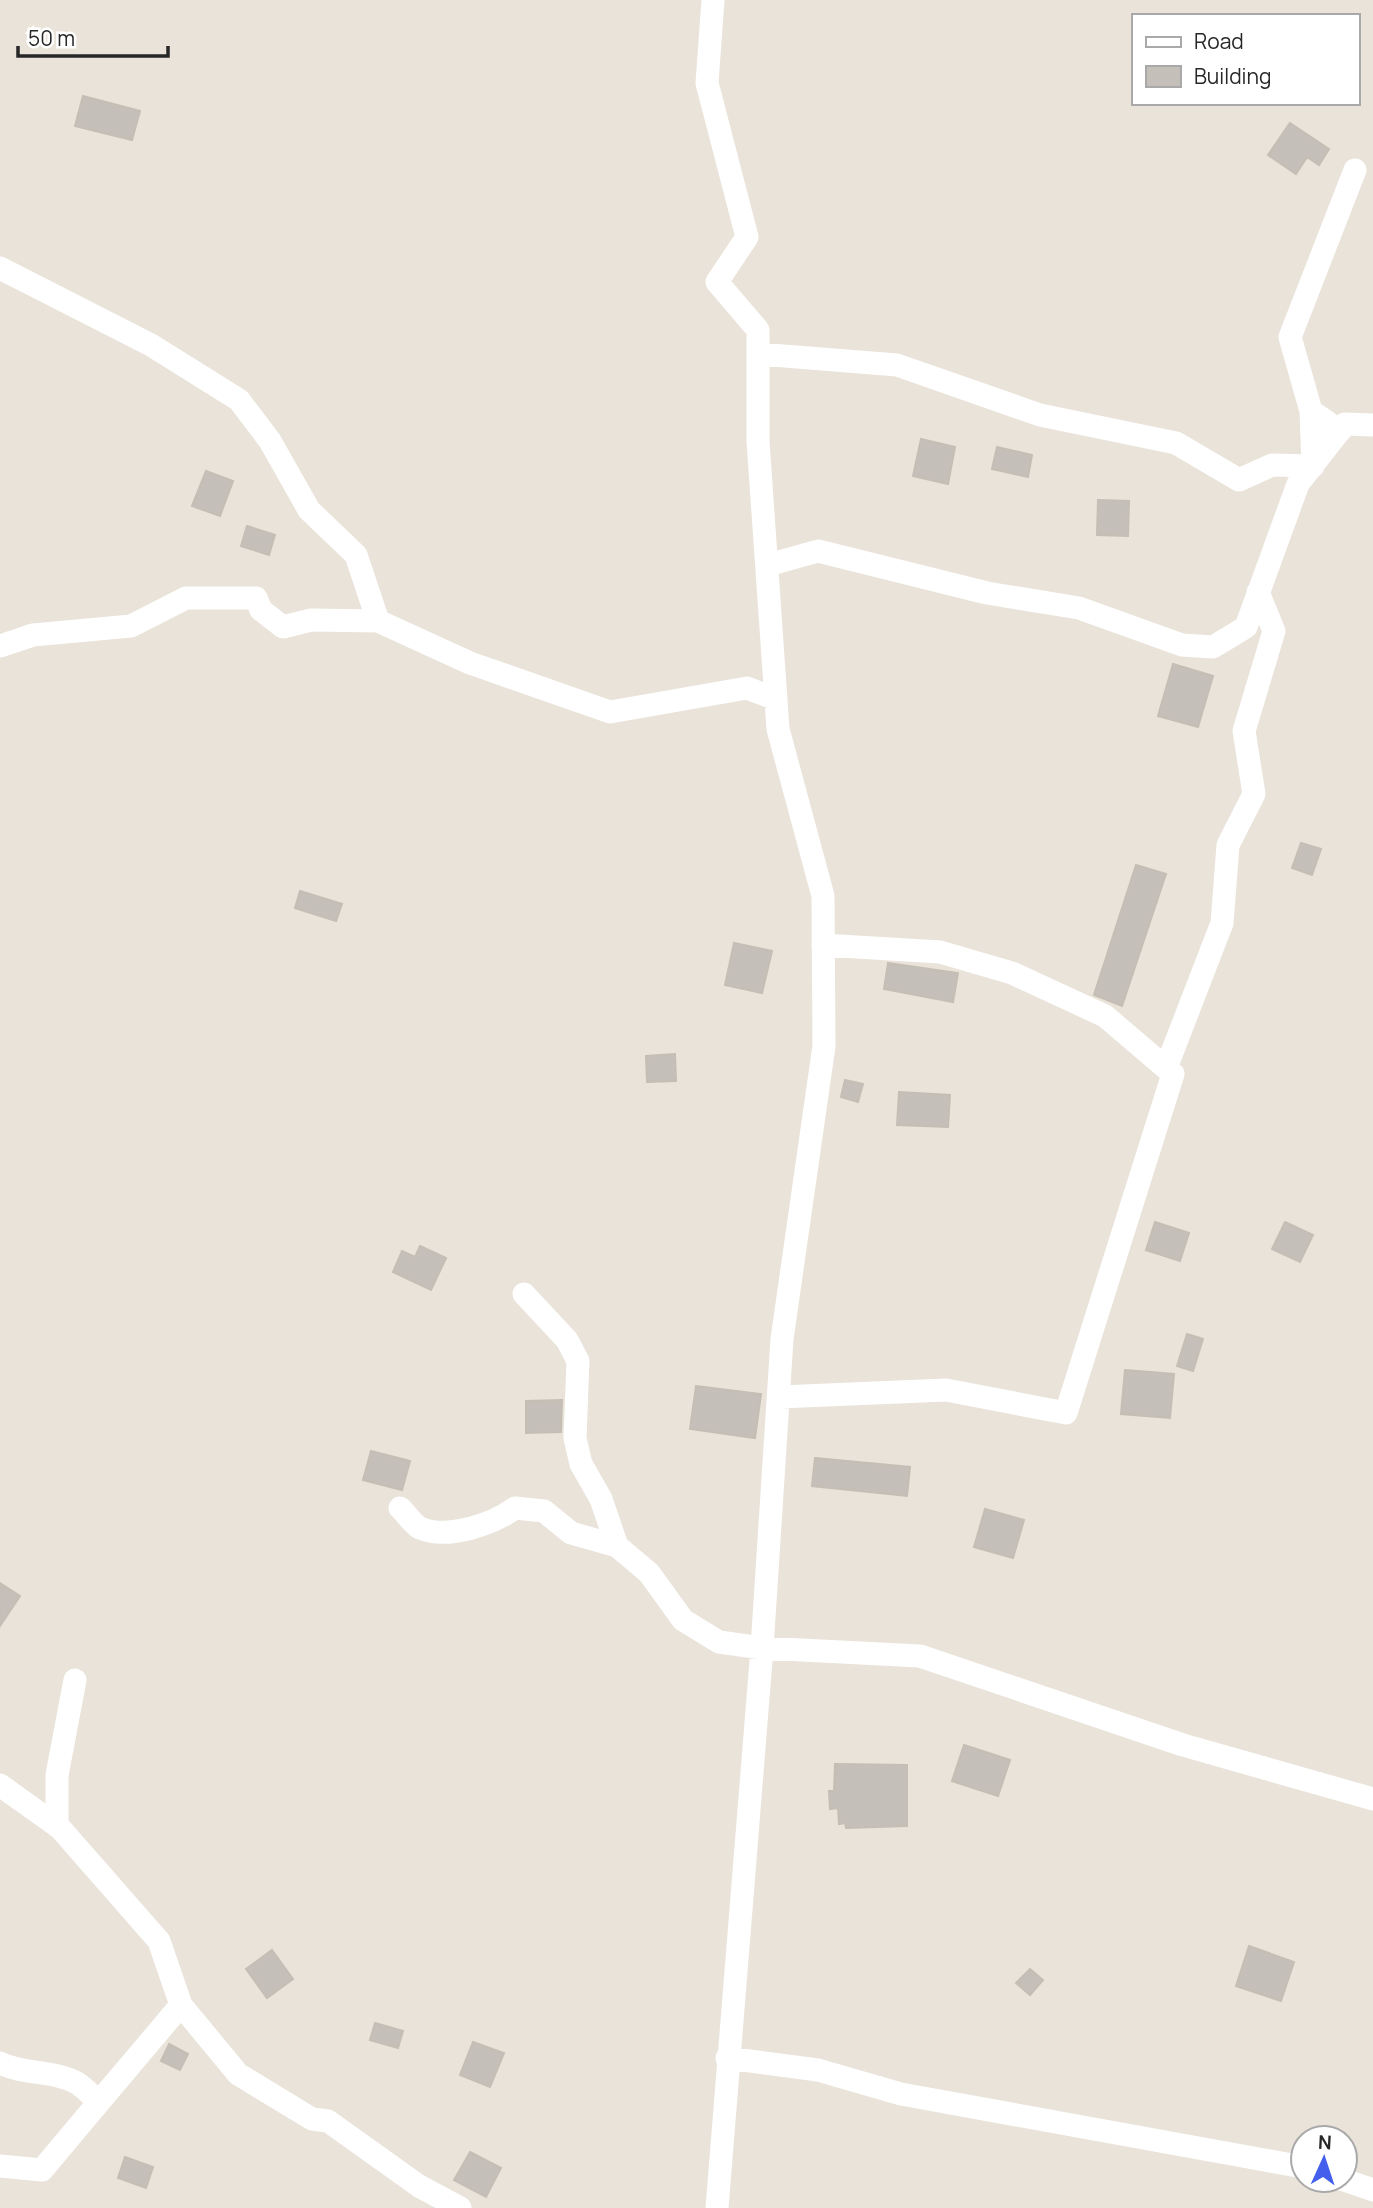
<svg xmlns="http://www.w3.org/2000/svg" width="1373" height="2208" viewBox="0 0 1373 2208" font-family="Manrope,sans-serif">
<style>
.building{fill:#c4bfb9;stroke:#c4beb4;stroke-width:2}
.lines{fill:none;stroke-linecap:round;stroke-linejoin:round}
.street{stroke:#fff;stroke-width:23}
</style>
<rect width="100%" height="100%" fill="#e9e3d9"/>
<path class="building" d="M83,96L140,111L132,140L75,126Z
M1290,123L1329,149L1319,165L1307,157L1296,174L1268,155Z
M921,439L955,447L948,484L913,476Z
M997,447L1032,455L1028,477L992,469Z
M206,471L233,481L220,516L192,506Z
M1098,500L1129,501L1128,536L1097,535Z
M247,526L275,535L269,555L241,546Z
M1173,664L1213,676L1198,727L1158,716Z
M1301,843L1321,849L1312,875L1292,868Z
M1136,865L1166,874L1122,1006L1094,995Z
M300,891L342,904L336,921L295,908Z
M734,943L772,951L762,993L725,985Z
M888,963L958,973L953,1002L884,989Z
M675,1054L676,1081L647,1082L646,1056Z
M845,1080L863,1084L858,1102L841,1097Z
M899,1092L950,1095L948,1127L897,1125Z
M1155,1222L1189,1233L1180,1261L1146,1250Z
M1285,1222L1313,1235L1300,1262L1272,1249Z
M420,1246L446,1258L431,1290L393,1272L402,1251L415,1257Z
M1187,1334L1203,1339L1193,1371L1177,1366Z
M1125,1370L1174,1374L1170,1418L1121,1414Z
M696,1386L761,1394L755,1438L690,1429Z
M562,1400L561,1432L526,1433V1401Z
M371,1451L410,1461L402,1490L363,1480Z
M815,1458L910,1467L907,1496L812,1486Z
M985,1509L1024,1520L1013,1558L974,1547Z
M0,1583L20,1596L0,1626Z
M964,1745L1010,1760L998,1796L952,1781Z
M835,1764L907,1765V1826L846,1828L845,1823L839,1824L838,1808L830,1809L829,1791H834Z
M1249,1946L1294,1962L1281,2001L1236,1986Z
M272,1950L293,1979L267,1998L246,1969Z
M1030,1969L1043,1980L1030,1995L1016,1983Z
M375,2023L403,2031L398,2048L370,2040Z
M473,2042L504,2053L490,2087L460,2075Z
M169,2044L188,2054L180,2070L161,2061Z
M470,2152L501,2168L486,2197L454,2180Z
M125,2157L153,2167L146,2188L118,2178Z"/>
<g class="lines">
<path class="street" d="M713,0L707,83L747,237L717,282L758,330V441L778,729L823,896L824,1046L782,1339L762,1648L717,2208
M0,268L151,345L239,400L270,441L309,510L356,555L378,621L470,663L610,712L747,688L776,699
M758,354L897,365L1040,415L1176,443L1239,480L1272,465L1313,466L1311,411L1340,431
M1311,411L1290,337L1355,170
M768,565L818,551L987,593L1079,608L1182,645L1213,647L1246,627L1298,484L1345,424L1373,425
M0,646L33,635L131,626L186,598H256L261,610L283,627L311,620L378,621
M1166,1068L1222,923L1228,845L1254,794L1244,731L1274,631L1258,592
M524,1294L567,1340L578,1361L575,1438L581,1464L601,1499L617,1546
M779,1397L946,1390L1066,1413L1173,1074L1105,1016L1012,973L940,952L823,945
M400,1508C406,1513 413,1525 420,1528C448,1540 493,1524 515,1508L544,1511L571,1533L617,1546L649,1573L683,1620L719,1642L762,1648L920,1656L1183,1745L1373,1799
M0,1785L60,1828L159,1941L181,2005L238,2074L312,2119L328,2121L419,2186L460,2208
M57,1826V1775L75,1680
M727,2058L818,2070L901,2094L1303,2167
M0,2063C24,2075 54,2070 77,2083C85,2088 92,2096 99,2102L181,2005
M0,2166L42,2170L99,2102
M1344,2180L1373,2190"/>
</g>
<rect x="1132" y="14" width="228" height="91" fill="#ffffff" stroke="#a9a9a9" stroke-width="2"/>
<rect x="1146" y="37" width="35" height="10" fill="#ffffff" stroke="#a9a9a9" stroke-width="2"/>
<text x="1194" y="49" font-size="21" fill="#272727">Road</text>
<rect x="1146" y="66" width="35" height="21" fill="#c4bfb9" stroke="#a9a9a9" stroke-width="2"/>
<text x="1194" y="84" font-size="21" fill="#272727">Building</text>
<g transform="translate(1324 2159) rotate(3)"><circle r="33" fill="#ffffff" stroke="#a9a9a9" stroke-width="2"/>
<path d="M0-5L12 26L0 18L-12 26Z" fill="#435fec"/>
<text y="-10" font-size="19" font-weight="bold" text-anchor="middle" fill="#272727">N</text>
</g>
<path d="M18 46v10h150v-10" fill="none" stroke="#272727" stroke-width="3.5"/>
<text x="28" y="46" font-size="21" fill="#272727" stroke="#ffffff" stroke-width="5" paint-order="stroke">50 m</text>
</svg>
